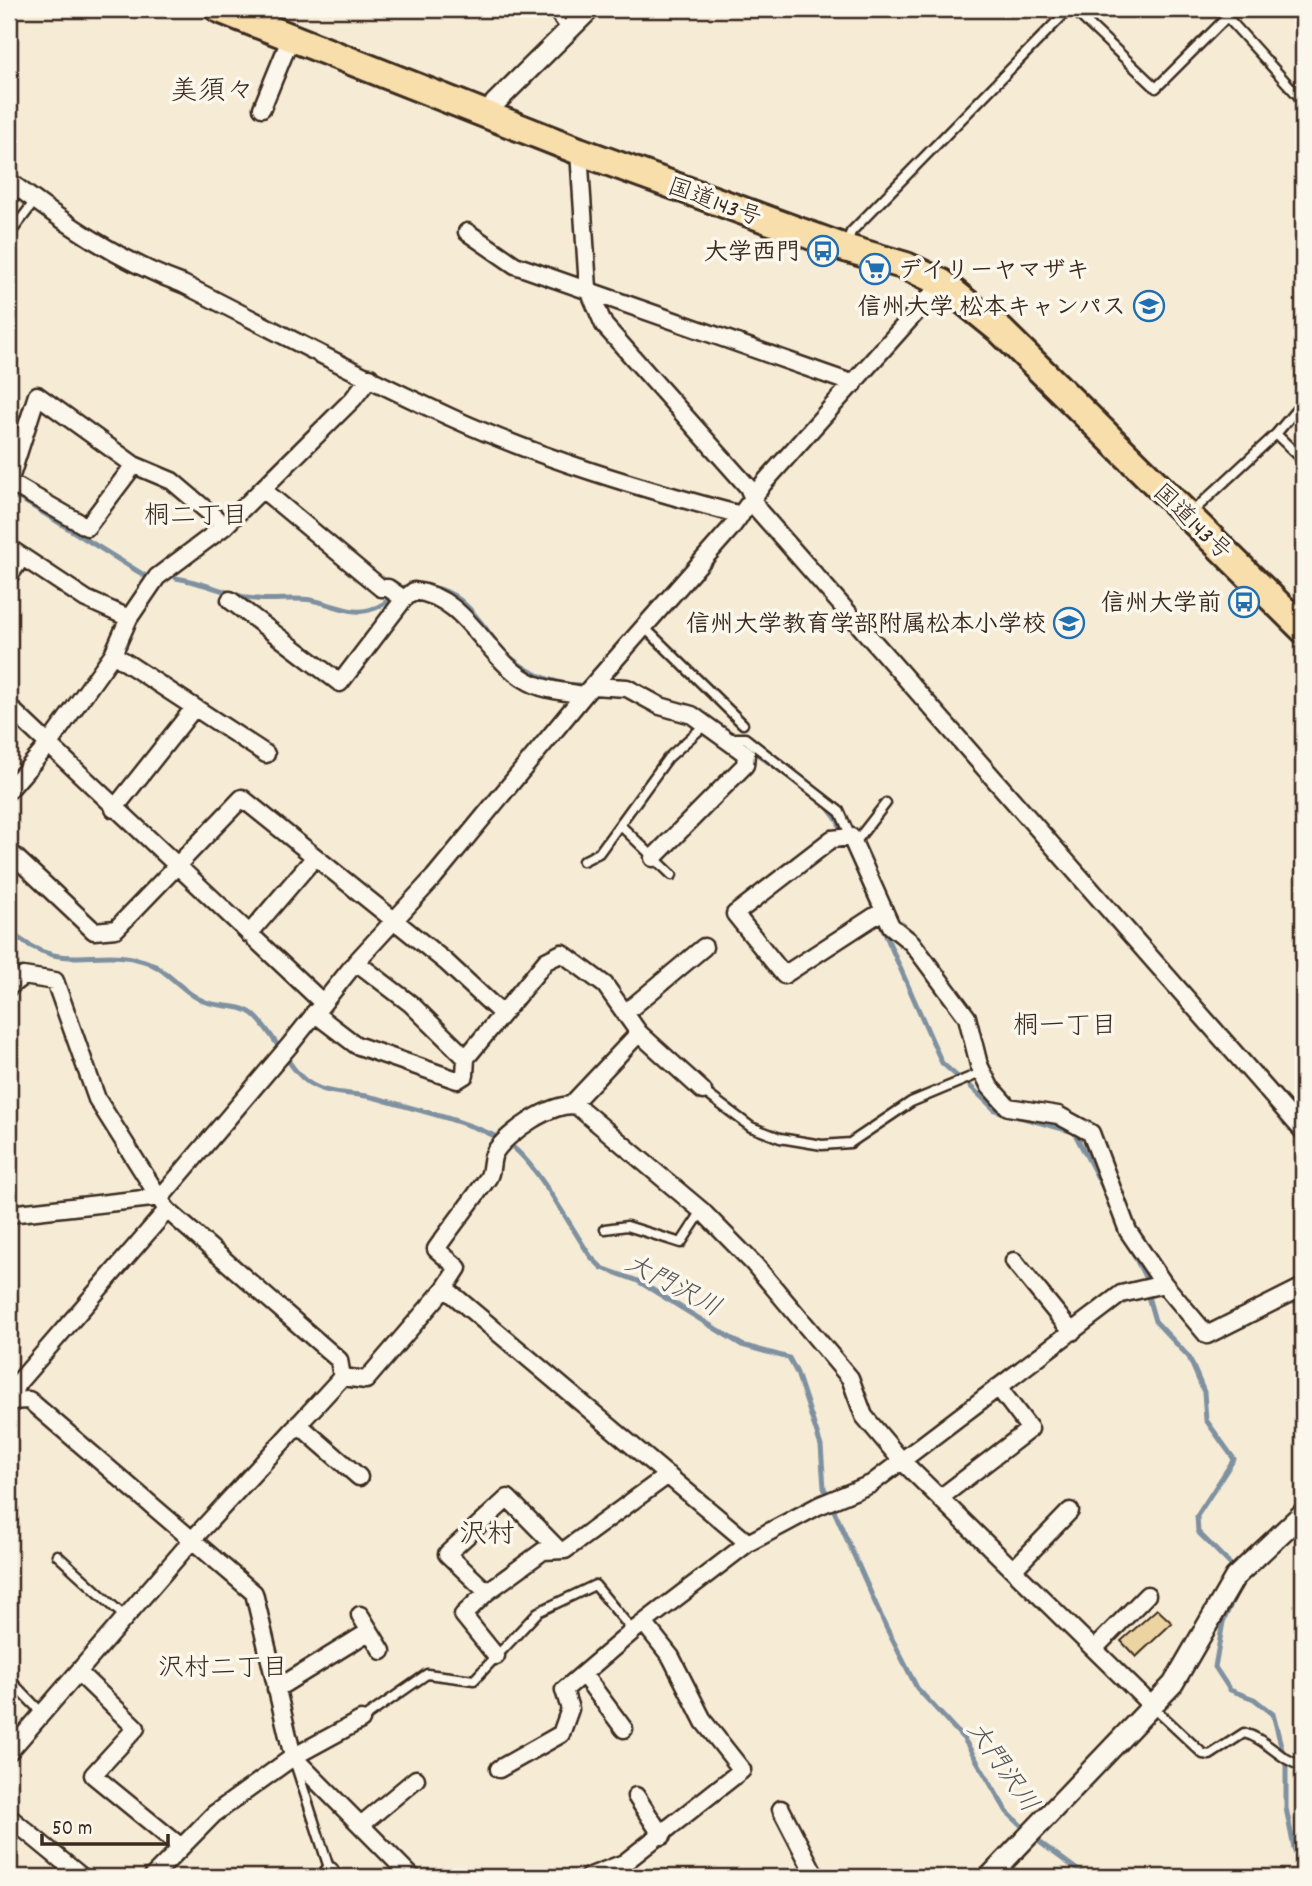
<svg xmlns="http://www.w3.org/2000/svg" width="1312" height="1886" viewBox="0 0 1312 1886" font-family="Dekko,'Klee One',sans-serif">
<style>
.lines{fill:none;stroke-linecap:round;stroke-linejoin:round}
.stream{stroke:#7f91a0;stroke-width:5}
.building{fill:#ecd3a2;stroke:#3b2a1e;stroke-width:2}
.service-casing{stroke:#3b2a1e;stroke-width:13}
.minor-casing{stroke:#3b2a1e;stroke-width:21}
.tertiary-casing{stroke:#3b2a1e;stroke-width:24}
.trunk-casing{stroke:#3b2a1e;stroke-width:32}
.service{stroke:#fbf7ec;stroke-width:8}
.minor{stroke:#fbf7ec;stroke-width:16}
.tertiary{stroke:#fbf7ec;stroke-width:19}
.trunk{stroke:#f8deab;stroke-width:26}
.labels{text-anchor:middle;stroke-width:7;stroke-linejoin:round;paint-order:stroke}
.street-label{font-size:24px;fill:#3b2a1e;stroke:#fbf7ec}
.poi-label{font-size:24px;font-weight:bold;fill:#3b2a1e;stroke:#fbf7ec;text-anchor:end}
.neighbourhood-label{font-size:26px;fill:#3b2a1e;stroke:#fbf7ec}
.water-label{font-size:26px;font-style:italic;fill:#575554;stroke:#fbf7ec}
.quarter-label{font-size:28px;fill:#3b2a1e;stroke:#fbf7ec}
</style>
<rect width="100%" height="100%" fill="#f6ecd6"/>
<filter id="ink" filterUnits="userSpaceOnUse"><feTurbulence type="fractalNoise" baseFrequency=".0143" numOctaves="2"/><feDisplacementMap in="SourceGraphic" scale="14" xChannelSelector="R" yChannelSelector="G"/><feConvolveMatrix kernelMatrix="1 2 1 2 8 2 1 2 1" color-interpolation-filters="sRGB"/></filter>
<g filter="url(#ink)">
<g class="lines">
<path class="stream" d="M9,496L21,499L147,577
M176,578C201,582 223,592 248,598C268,602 291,597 311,600C329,603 351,615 369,610C403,601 390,575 439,589C468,597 484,629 503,650C522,671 552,684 579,685
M749,748L786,775
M825,804L838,821L841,832
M846,845L873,906
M880,922L942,1063L959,1078
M9,930C60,977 93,945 144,961C167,968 183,994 206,1002C222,1008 242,1003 256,1017C274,1034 290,1071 309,1083C331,1097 355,1091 380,1099C416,1110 481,1124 510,1145C538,1165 571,1228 591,1257L602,1268L638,1281L742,1345L789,1358L797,1373L821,1446L824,1488L886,1627L917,1688L964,1739L1007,1812L1027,1831
M970,1086L995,1110L1006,1113
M1016,1116L1074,1132L1105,1191
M1129,1245L1146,1279
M1147,1293L1155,1321L1189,1357L1204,1392L1206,1420L1234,1459L1197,1516L1198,1532L1237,1571
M1237,1591L1223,1622L1215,1667L1230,1690L1254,1699L1273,1714L1286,1765V1808L1294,1848L1303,1870
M1034,1838L1087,1877"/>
</g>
<path class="building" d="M1157,1609L1172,1623L1136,1657L1121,1641Z"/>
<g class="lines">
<g class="service-casing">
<path id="service" d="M550,9L568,31
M1073,9L1156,88L1227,17L1303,101
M9,235L35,201
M846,245L851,232L1069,9
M1276,434L1303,460
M1191,513L1276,434L1303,402
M644,627L743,724
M730,738H745L840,812L851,837
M620,825L672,875
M854,844L886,803
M583,861L599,853L668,758L706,724
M703,1091L751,1127L780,1138L822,1145L850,1143L911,1102L983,1072
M605,1229L627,1226L681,1243L702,1211
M57,1555L125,1617
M10,1680L42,1713
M1153,1707L1203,1754L1210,1755L1244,1733C1267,1739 1279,1760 1303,1766
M361,1720L427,1674L474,1680L538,1612L595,1585L633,1631
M295,1763L331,1874"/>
</g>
<g class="minor-casing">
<path id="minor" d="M262,108L291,37
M579,151L588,288L604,325L748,487L758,510L1303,1131
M9,181C63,222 119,261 183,284C272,329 359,376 450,417C542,459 643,489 741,515
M467,232L515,265L854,384
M9,482L37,395L134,465L172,481L225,526
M9,482L87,527L134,465
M262,489L381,588H388L404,599
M9,548L86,599L129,618
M9,576L22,557
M230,600L340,683L404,599L414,591C470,597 487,665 536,685C550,691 569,692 584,695
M113,654L266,754
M592,686L627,688L660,706L692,715L746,754L745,765L653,858
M9,707L322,1002
M9,790L48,745L113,654L129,618L157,577L225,526L353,399L370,377
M114,809L194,708
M9,851L94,931L116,929L242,798L446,962L501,1013
M884,910L784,975L735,914L832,839L851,837L891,926L912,943L967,1017L979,1065L990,1087L1008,1107L1058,1115L1091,1133L1128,1231L1164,1284L1207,1335L1303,1287
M249,934L315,857
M356,962L411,1004L466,1058
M9,987L23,976L55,981L97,1099L167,1210L339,1360L342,1377
M314,1013L356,1045L457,1080L465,1075L466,1058L546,961L562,953L605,985L639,1033L703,1091
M625,1013L704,947
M571,1105L639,1033
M9,1214L161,1197L289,1046L356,962L434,877L584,695L731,528L763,484L942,283
M1014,1261L1072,1332
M445,1288L748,1543
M342,1377L366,1380L445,1288L458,1268L436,1249C453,1225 471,1202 488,1178C493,1170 490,1160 495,1152C507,1133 554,1100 577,1106L702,1211L754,1264L850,1378L864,1416L901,1460L1153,1707
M9,1401L29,1400L254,1593L293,1757L412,1877
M9,1401L17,1384L167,1210
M298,1424L359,1477
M940,1498L1030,1429L998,1387
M1013,1570L1070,1511
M487,1592L447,1554L508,1498L559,1550
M360,1615L382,1651
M1094,1649L1147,1595
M496,1656L463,1615L487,1592L543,1551L565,1550L668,1475
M78,1672L136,1728L93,1775L181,1847
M583,1674L624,1729
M276,1689L370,1631
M9,1752L193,1539L342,1377
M499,1769L561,1734L570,1709L564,1690L633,1631L748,1543L818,1506L871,1484L1121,1294L1164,1284
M636,1796L662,1836
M781,1809L816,1877
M9,1817L82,1877
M361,1825L416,1779
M152,1877L214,1814L293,1757L361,1720
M325,1877L330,1871
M588,1877L624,1863L742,1770L704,1722L671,1657L644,1623"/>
</g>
<g class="tertiary-casing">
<path id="tertiary" d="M488,115L495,103L590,9
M989,1877L1173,1684L1235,1577L1303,1513"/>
</g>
<g class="trunk-casing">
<path id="trunk" d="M219,9L579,151L845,248L906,266L942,283L1001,331L1303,629"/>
</g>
<use href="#service" class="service"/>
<use href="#minor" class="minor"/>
<use href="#tertiary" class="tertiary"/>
<use href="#trunk" class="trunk"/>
</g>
</g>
<defs>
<g id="bus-ring" transform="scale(1.575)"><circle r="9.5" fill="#fbf7ec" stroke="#1f6fb2" stroke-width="1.5"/><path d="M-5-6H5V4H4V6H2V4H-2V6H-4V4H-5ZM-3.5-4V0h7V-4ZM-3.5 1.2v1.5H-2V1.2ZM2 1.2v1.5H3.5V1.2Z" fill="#1f6fb2"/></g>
<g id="supermarket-ring" transform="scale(1.575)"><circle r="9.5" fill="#fbf7ec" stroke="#1f6fb2" stroke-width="1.5"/><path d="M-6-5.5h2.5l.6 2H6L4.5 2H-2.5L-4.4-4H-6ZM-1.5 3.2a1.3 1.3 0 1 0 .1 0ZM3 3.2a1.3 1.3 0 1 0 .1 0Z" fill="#1f6fb2"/></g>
<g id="university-ring" transform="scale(1.575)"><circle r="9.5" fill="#fbf7ec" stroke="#1f6fb2" stroke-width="1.5"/><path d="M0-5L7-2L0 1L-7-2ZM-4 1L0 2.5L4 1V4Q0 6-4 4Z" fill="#1f6fb2"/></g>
<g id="school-ring" transform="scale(1.575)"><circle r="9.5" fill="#fbf7ec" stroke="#1f6fb2" stroke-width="1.5"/><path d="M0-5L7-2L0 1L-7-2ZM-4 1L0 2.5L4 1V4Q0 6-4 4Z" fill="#1f6fb2"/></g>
</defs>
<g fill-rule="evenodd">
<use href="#bus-ring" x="823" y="251"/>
<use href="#supermarket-ring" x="875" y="269"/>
<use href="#university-ring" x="1149" y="306"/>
<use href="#bus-ring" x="1244" y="602"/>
<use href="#school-ring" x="1069" y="623"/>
</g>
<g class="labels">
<g class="street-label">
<text transform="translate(715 201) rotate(20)" y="8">国道143号</text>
<text transform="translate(1193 521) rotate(44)" y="8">国道143号</text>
</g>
<g class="poi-label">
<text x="800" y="259">大学西門</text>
<text x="898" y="277" text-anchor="start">デイリーヤマザキ</text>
<text x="1126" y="314">信州大学 松本キャンパス</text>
<text x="1221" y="610">信州大学前</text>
<text x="1046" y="631">信州大学教育学部附属松本小学校</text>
</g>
<g class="neighbourhood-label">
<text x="196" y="523">桐二丁目</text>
<text x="1065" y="1033">桐一丁目</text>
<text x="223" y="1675">沢村二丁目</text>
</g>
<g class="water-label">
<text transform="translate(674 1284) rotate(28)" y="9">大門沢川</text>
<text transform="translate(1004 1766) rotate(55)" y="9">大門沢川</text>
</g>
<g class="quarter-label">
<text x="212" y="99">美須々</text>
<text x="487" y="1542">沢村</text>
</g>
</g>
<rect width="1312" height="1886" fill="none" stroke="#fbf7ec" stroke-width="35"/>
<rect x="18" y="18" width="1277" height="1851" fill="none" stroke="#3b2a1e" stroke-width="2.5" filter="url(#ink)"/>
<path d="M42 1834v10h126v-10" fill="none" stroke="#3b2a1e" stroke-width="3.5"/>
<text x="52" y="1834" font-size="21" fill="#3b2a1e" stroke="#fbf7ec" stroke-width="5" paint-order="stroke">50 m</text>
</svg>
